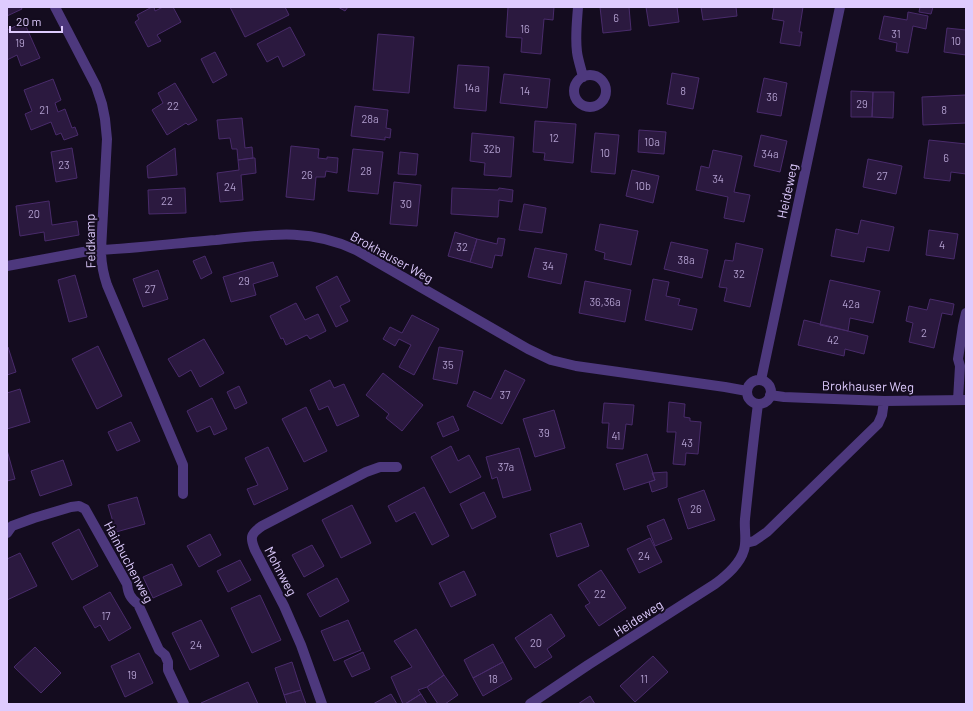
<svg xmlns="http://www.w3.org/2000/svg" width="973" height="711" viewBox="0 0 973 711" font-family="Barlow,sans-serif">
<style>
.building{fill:#2b193f;stroke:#492b6b}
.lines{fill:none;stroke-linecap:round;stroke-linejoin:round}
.minor{stroke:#4d387d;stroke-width:10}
.labels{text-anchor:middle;stroke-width:4;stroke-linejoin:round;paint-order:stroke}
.number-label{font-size:11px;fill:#b19ece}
.street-label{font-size:13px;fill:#decbfe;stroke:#140c1f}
</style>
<rect width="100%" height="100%" fill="#140c1f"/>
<path class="building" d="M7,7H21L22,9L7,16Z
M152,7H154L155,11L163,7H173L181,22L157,35L161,41L148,47L135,22L139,19L137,15Z
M230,7H285L289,15L245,37Z
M338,7H348L345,11Z
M508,7H554L553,20L544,19L541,54L521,52L522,38L506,37Z
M600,7H629L631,30L603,33Z
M646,7H677L679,22L649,26Z
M701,7H736L737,16L703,20Z
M774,7H803L799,32H802L800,46L780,43L784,21L772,19Z
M920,7H933L931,14L919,12Z
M908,12L928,16L926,29L913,26L908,53L896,51L897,43L879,39L884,16L907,20Z
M24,22L40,58L21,66L17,55L7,60V30Z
M290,27L305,55L283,67L278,56L267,62L257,44Z
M947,28L966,30V55L944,52Z
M378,34L414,37L409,93L373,90Z
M215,52L227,75L213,83L201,59Z
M458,65L489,67L486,111L454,108Z
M672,73L699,78L693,109L667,104Z
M504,74L550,79L547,108L500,103Z
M764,78L787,83L781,116L757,112Z
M53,79L61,100L55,103L58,112L65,109L72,128L75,127L78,135L64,140L61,133L56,135L51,122L31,130L25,114L32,111L24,90Z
M175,83L197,120L188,125L186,123L167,135L152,110L163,103L158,93Z
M851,91L873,92L872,117H851Z
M873,92H894L893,118L872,117Z
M966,95V123L923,125L922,97Z
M355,106L388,110L386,128L391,129L390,138L385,137V140L351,136Z
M242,118L245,148L252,147L253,158L238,160L237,149H232L230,138L219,139L217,120Z
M535,121L576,124L573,163L544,160L545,153L533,152Z
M639,130L666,132L664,154L638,152Z
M472,133L514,137L511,177L484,175L485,163L470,161Z
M595,133L619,135L615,174L591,172Z
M761,135L787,141L780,172L754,166Z
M929,140L966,144V174L951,172L950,181L924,178Z
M291,146L319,149L318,158L327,159V157L338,158L337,173L326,171L325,177H316L314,200L286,197Z
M72,148L77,178L56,182L51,152Z
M175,148L177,175L148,178L147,166Z
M353,149L383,152L378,194L348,191Z
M713,150L742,156L734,192L750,195L744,222L724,218L728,197L696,190L701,166L709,168Z
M400,152L418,154L416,175L398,174Z
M253,158H255L256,173L241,175L243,200L220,202L217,173L239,170L238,160Z
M868,159L902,166L896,194L863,187Z
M632,170L659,176L653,203L626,196Z
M394,182L421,185L417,226L390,224Z
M185,188L186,213L149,214L148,190Z
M452,188L498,190L499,188L513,190L512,202L499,200L498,217L451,214Z
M49,201L52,225L77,221L79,235L45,241L44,232L20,236L16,206Z
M524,204L546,208L542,233L519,230Z
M861,220L894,227L889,251L867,247L864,262L831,256L836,229L858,234Z
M600,224L638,231L631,265L604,259L605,253L595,250Z
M929,230L958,234L954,259L926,255Z
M455,232L477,239L470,262L448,256Z
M498,238L505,239L502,256L495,255L492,268L470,262L477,239L497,244Z
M671,242L708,250L702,278L664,269Z
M736,243L763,249L750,307L724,301L727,288L719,287L725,260L733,261Z
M535,248L567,254L561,284L528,277Z
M205,256L212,273L201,279L193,261Z
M273,262L278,276L253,284L256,295L231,302L223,277Z
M158,270L168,299L143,307L133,279Z
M75,275L87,317L69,322L58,280Z
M337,276L350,301L340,306L348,321L336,327L316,287Z
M653,279L669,282L666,296L680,299L678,305L697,309L692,330L645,320Z
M830,280L880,291L873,323L850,318L848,331L820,325Z
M585,281L631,290L625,322L579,313Z
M930,299L954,304L952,315L942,313L934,348L909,342L913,323L906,321L909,306L927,310Z
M296,303L305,320L318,314L326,331L310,339L307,335L286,345L283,338L281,339L270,316Z
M412,315L439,329L414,375L399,367L411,345L399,339L395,346L383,339L390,327L402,333Z
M804,320L868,336L864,354L845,349L844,356L798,345Z
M204,339L224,373L200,387L191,370L179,377L168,359Z
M98,346L122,396L97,409L72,359Z
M7,347H8L16,372L7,375Z
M439,347L463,351L457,384L433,379Z
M505,370L525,380L502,424L467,406L474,391L491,399Z
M383,373L423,405L402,431L386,418L389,414L366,395Z
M330,380L334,388L344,384L359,416L337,426L328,406L319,410L310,390Z
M239,386L247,403L235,409L227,392Z
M20,389L30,422L7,429V393Z
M212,398L227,429L214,435L210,426L197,432L187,411Z
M669,402L685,404L684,417L690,418V421L701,422L698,454L686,453L685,465L673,464L676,432H667Z
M604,403L634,405L632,425L626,424L623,449L607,448L609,423H602Z
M306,407L327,451L304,462L282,419Z
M554,410L565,448L535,457L523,419Z
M453,416L459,430L443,437L437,423Z
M131,422L140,441L117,451L108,432Z
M451,446L458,461L469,455L481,477L450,493L431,457Z
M268,447L288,489L254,505L247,489L258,485L245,458Z
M519,448L531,490L503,498L497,477L492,479L486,457Z
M7,450L15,479L7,481Z
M647,454L655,480L624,490L616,464Z
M63,460L72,485L40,496L31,471Z
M667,472V487L652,492L649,482L655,480L652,473Z
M424,487L449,536L432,545L415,512L396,522L388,506Z
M704,490L715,520L688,529L678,499Z
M484,492L496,517L472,529L460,504Z
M137,497L145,524L116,532L108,505Z
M352,505L371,543L341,558L322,520Z
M664,519L672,539L655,546L647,526Z
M581,523L589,546L557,557L550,534Z
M79,529L98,566L72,580L52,543Z
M210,534L221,555L199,567L187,546Z
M650,538L662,562L639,573L627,549Z
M312,545L324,566L304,577L292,555Z
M20,553L37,586L7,600V559Z
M240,560L251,580L228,592L217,571Z
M172,564L182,585L153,598L143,577Z
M601,570L626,608L599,626L585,606L590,603L578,585Z
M464,571L476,595L451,607L439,583Z
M337,578L349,601L320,617L307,594Z
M110,592L131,628L109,641L100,625L95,628L83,607Z
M260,595L281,640L252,653L231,608Z
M551,614L565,636L547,649L552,657L535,668L515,638Z
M201,620L219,656L190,670L172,633Z
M348,620L361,650L334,661L321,631Z
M416,629L444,675L427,687L418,690L421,694L405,704H403L391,677L412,667L394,641Z
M493,644L503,662L473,678L464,660Z
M35,647L61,673L41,693L14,667Z
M363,652L370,669L352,677L344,661Z
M139,653L153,683L125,697L111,666Z
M653,656L668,672L635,702L620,686Z
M292,662L301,690L284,695L275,668Z
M503,662L512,679L483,696L473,678Z
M444,675L458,695L445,704H438L427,687Z
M248,682L258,704H201V703Z
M301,690L306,704H287L284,695Z
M391,694L397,704H373Z
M421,694L427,704H405Z
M590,696L595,704H578Z"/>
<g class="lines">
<path class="minor" d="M55,7L96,86L102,104L105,119L107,139L101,250C101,262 103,273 107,285L183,465V494
M578,7C577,22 575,37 577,52C578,60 581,68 583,77
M574 91a16 16 0 1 1 32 0a16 16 0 1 1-32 0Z
M7,266L83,252L101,250C139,248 177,243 216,240C266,235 308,227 356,250L528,349L551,360L576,366L725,387L747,391
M761,380L840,7
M747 392a12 12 0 1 1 24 0a12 12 0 1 1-24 0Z
M770,395L784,397L884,401L966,400
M958,400L960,366L958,359L963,326L966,313
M7,533L12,526L34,518L71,507L79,506L85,509L127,584C128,593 130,598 138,604L159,650L165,655L168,662V670L184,704
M746,543L754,541L767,532L878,424L882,415L884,401
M322,704L301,645L284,606L255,550C250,538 250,534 262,526L366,472L380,467H397
M530,704L588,665L715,584C727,575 740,564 744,550C747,540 744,529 745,519C749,481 753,442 758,404"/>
</g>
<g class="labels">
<g class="number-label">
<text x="616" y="22">6</text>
<text x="525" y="33">16</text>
<text x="896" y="38">31</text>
<text x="956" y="45">10</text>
<text x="20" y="47">19</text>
<text x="472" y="92">14a</text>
<text x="525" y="95">14</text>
<text x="683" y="95">8</text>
<text x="772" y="101">36</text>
<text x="862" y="108">29</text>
<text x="173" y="110">22</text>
<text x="44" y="114">21</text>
<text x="944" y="114">8</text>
<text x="370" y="123">28a</text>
<text x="554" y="142">12</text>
<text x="652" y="146">10a</text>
<text x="492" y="153">32b</text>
<text x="605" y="157">10</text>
<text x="770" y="158">34a</text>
<text x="946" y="162">6</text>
<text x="64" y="169">23</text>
<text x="366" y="175">28</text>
<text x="307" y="179">26</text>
<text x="882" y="180">27</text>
<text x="718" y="183">34</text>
<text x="643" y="190">10b</text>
<text x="230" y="191">24</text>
<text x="167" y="205">22</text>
<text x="406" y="208">30</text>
<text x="34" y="218">20</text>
<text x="942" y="249">4</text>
<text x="462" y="251">32</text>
<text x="686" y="264">38a</text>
<text x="548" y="270">34</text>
<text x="739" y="278">32</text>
<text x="244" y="285">29</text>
<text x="150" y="293">27</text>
<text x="605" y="306">36,36a</text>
<text x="851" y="308">42a</text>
<text x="924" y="337">2</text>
<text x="833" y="344">42</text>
<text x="448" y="369">35</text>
<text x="505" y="399">37</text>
<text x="544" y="437">39</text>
<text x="616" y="440">41</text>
<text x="687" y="447">43</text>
<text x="506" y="471">37a</text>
<text x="696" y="513">26</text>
<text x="644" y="560">24</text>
<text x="600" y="598">22</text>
<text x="106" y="620">17</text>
<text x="536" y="647">20</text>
<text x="196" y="649">24</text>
<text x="132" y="679">19</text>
<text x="493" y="683">18</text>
<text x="644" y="683">11</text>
</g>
<g class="street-label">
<text transform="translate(787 191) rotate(-78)" y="5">Heideweg</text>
<text transform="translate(90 241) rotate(-91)" y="5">Feldkamp</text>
<text transform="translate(392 257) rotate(29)" y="5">Brokhauser Weg</text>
<text transform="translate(868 386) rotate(1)" y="5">Brokhauser Weg</text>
<text transform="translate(129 562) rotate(62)" y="5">Hainbuchenweg</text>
<text transform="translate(281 571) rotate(62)" y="5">Mohnweg</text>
<text transform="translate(638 618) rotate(-33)" y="5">Heideweg</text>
</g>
</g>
<rect width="973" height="711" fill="none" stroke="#decbfe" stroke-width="16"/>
<path d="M10 26v6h52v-6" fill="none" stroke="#decbfe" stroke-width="2"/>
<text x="16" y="26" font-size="12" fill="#decbfe" stroke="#140c1f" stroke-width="3" paint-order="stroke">20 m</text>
</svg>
